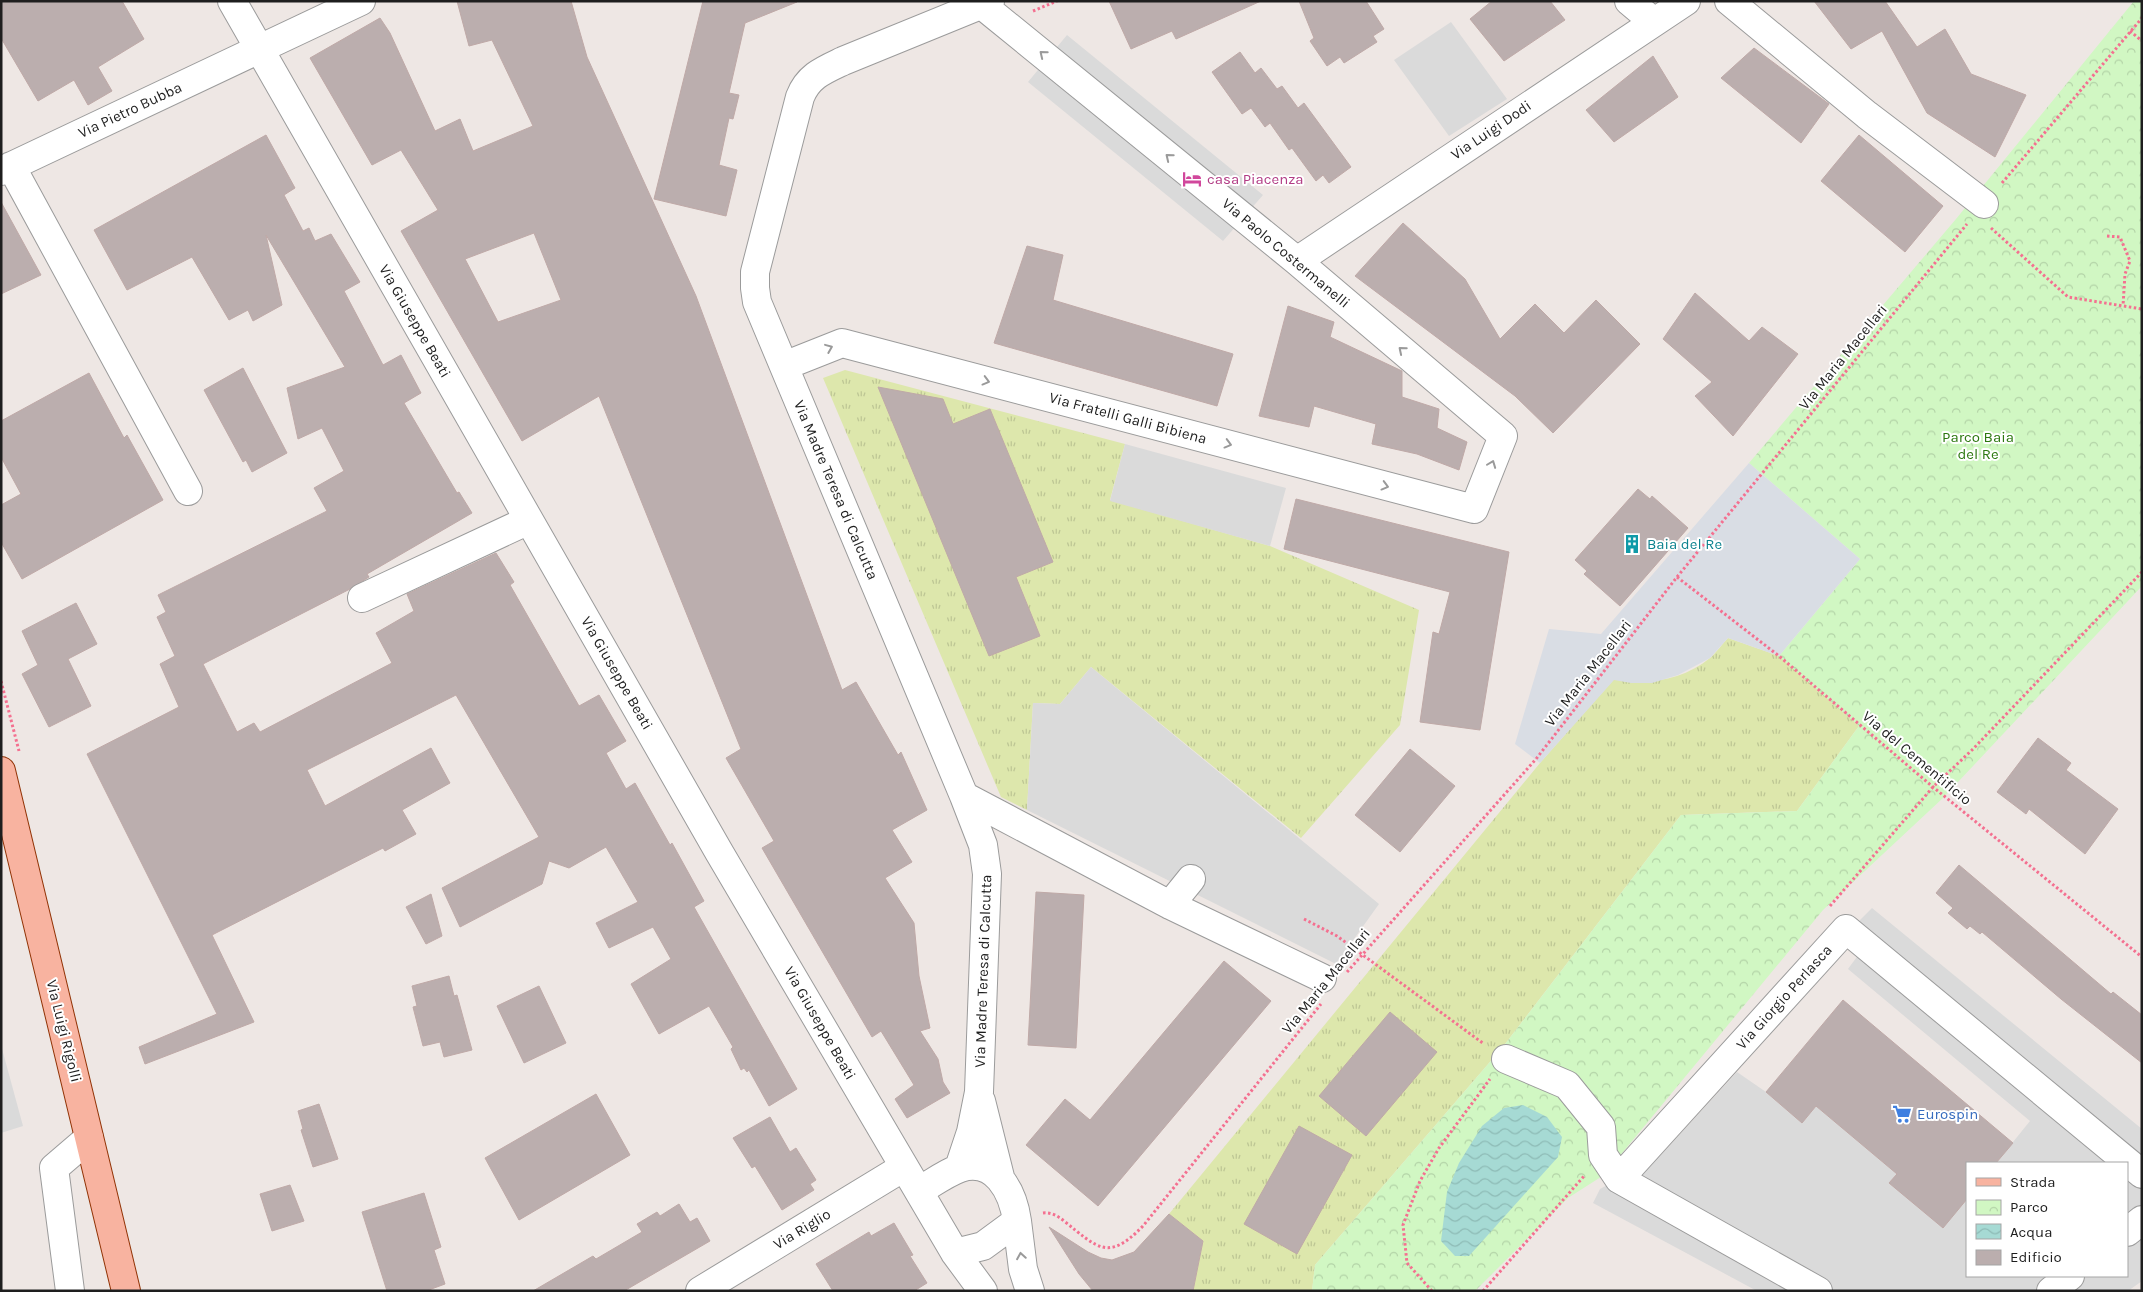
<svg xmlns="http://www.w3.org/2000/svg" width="2143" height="1292" viewBox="0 0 2143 1292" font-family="Karla,sans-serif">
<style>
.grass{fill:url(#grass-tufts)}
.park{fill:url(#park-crowns)}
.parking{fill:#dadada}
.plaza{fill:#d9dde4}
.water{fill:url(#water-waves)}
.building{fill:#bbaeae;stroke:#bfa9a7;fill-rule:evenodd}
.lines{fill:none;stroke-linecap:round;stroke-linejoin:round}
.minor-casing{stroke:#9b9b9b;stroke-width:30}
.major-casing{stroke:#913306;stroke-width:30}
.path{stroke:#f47090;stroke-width:3;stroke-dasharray:2.5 2.5;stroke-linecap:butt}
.minor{stroke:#fff;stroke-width:28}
.major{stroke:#f8b3a0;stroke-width:28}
.oneway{stroke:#9a9a9a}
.labels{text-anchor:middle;stroke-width:4;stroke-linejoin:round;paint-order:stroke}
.street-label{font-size:15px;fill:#1e1e1e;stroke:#fff}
.hotel-label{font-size:15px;fill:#b23c85;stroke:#fff;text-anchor:start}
.park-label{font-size:15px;fill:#2c7810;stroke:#fff}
.culture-label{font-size:15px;fill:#0d838f;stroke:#fff;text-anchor:start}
.shop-label{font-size:15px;fill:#366cbe;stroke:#fff;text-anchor:start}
</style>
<defs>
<pattern id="grass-tufts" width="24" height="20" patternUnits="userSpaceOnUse" patternTransform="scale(1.25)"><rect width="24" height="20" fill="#dde7ac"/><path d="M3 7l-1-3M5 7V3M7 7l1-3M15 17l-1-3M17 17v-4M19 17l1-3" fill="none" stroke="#bdc694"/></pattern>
<pattern id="park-crowns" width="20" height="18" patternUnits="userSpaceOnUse" patternTransform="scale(1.25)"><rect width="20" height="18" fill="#d1f7c3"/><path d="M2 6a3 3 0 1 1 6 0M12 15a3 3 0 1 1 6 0" fill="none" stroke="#b3d3a7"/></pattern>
<pattern id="water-waves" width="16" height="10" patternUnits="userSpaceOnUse" patternTransform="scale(1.25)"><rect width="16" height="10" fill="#a6dad4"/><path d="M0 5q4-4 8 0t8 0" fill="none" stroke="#8ebbb6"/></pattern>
</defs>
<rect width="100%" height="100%" fill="#eee7e4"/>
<path class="grass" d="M845,370L1125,444L1110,500L1270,546L1419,610L1400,725L1301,838L1091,667L1060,704L1033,703L1027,810L1001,797L823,378Z
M1728,638L1779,656L1859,726L1797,811L1681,815L1502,1048L1315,1265L1312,1291H1193L1203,1241L1169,1214L1540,763L1614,679C1647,686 1683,680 1710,658C1716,653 1722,644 1728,638Z"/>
<path class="park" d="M2134,1H2142V586L1943,798L1823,910L1604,1175L1568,1198L1475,1291H1312L1315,1265L1502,1048L1681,815L1797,811L1859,726L1779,656L1860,559L1749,463L1956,219Z"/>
<path class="parking" d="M1451,22L1507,99L1449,136L1394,60Z
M1067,35L1263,195L1223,241L1028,82Z
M1125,444L1286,488L1270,546L1110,501Z
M1091,667L1379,904L1336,964L1027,810L1033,703L1060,704Z
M1872,908L2142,1129V1281L2128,1291H1757L1593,1203L1600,1189L1659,1157L1737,1072L1766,1092L1802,1122L1816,1106L1897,1174L1890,1183L1967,1199V1276H2127V1163H1996L2030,1121L1848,969L1859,954L1858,922Z
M1,1045L23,1126L1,1133Z"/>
<path class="plaza" d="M1749,463L1860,559L1779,656L1728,638L1710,658L1678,675L1652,683H1631L1614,680L1540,763L1515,744L1549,629L1601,634Z"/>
<path class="water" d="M1523,1105L1547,1117L1562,1137L1558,1157L1469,1256H1455L1441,1241L1447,1192L1459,1163L1482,1126L1504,1108Z"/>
<path class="building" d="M1,1H122L144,39L98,67L112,91L88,105L74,80L38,101L1,38Z
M457,1H571L587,57L696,296L842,690L856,682L898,755L901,752L927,810L892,830L912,862L885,878L914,923L919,976L930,1028L920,1031L938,1059L943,1082L950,1093L907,1118L895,1099L914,1085L881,1031L872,1037L762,848L774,841L726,758L741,749L599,396L522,441L401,231L438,210L401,150L372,165L310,58L380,18L390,33L435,131L460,119L473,151L533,126L492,40L469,46ZM534,233L561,300L498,322L465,259Z
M703,1L797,2L745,23L729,93L739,95L733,119L729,118L719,165L737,170L726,216L654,199Z
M1109,1H1261L1176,39L1172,31L1131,49Z
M1299,1H1366L1384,29L1373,36L1377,42L1344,63L1340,57L1327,66L1310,41L1314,38Z
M1492,1H1550L1565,20L1504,61L1470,19Z
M1814,1H1885L1917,47L1945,29L1971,74L2026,95L1995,157L1927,113L1882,31L1851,49Z
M1754,48L1829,104L1801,143L1721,78Z
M1240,52L1255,73L1261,68L1277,89L1282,86L1298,108L1304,103L1351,167L1329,183L1323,175L1316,181L1292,148L1289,150L1270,123L1265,127L1251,108L1242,114L1212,72Z
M1653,56L1678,97L1614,142L1586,110Z
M266,135L295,188L284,195L303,231L309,228L315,241L331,234L360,282L344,291L383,365L401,355L421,393L404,403L457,493L459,492L472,513L367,574L369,577L350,589L203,664L237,732L254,723L260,732L392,663L376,633L414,611L407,594L496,553L514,582L510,585L579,706L599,695L626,741L606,753L626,789L635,783L670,845L672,843L704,901L694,907L797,1089L769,1106L749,1070L747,1072L744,1068L741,1070L731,1049L733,1047L709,1006L659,1034L631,984L671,959L653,927L609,948L596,923L638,902L606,847L569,868L549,861L542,884L460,927L442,888L539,837L456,695L307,770L325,806L431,748L450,783L402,810L416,834L385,851L383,848L212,935L254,1022L145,1064L139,1047L217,1014L87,754L179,707L160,664L175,656L157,617L166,612L158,595L327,511L314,488L344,471L322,428L298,439L287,388L345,367L266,235L282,305L253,321L248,310L229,320L192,257L127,290L94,230Z
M1859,135L1943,206L1905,252L1821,181Z
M1,202L41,275L1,294Z
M1403,223L1465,279L1500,339L1535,304L1564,333L1596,300L1640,344L1553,433L1515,396L1355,276Z
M1027,246L1063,255L1053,300L1233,354L1217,406L994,343Z
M1695,293L1749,341L1762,327L1798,354L1733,436L1695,396L1712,382L1663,339Z
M1288,306L1334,322L1330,337L1402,371V397L1439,409L1437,428L1467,442L1459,470L1417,454L1372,444L1376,424L1314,406L1309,427L1259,416Z
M243,368L287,453L252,472L246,460L243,462L204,390Z
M89,373L124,438L127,435L163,500L22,579L1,542V505L21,494L1,457V421Z
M878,387L943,399L953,424L990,409L1053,562L1016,577L1040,636L989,656Z
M1638,489L1650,499L1652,496L1688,528L1620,606L1584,574L1587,571L1575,560Z
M1296,499L1509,552L1480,730L1420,722L1433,632L1439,634L1450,592L1284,549Z
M76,603L97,644L68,659L91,706L49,727L22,674L38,665L22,631Z
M2038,738L2071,763L2066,770L2118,809L2085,854L2029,809L2026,814L1997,792Z
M1410,749L1455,786L1400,852L1355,815Z
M1959,865L2111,994L2113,992L2142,1015V1063L2061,999L1982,932L1980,934L1970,926L1967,929L1948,913L1953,908L1936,893Z
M1036,892L1084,895L1076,1048L1028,1045Z
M431,894L442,936L426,944L406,907Z
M1224,961L1271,1001L1098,1206L1026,1145L1065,1099L1090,1120Z
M449,976L454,996L457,995L472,1050L444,1057L440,1042L423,1046L413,1007L417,1006L412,986Z
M539,986L566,1043L524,1063L497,1006Z
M1843,1000L2013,1143L1996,1163H1967V1199L1943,1228L1889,1183L1897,1174L1816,1106L1802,1123L1766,1092Z
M1390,1012L1437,1052L1366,1136L1319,1096Z
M596,1094L630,1155L519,1220L485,1158Z
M319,1104L338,1159L313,1167L301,1130L303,1129L298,1111Z
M770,1117L790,1152L796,1148L816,1180L810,1184L814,1190L782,1210L755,1166L752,1168L733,1138Z
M1299,1126L1352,1155L1297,1254L1244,1224Z
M290,1185L304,1221L272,1231L260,1194Z
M424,1193L441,1247L434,1250L445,1284L426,1291H387L362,1212Z
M679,1204L690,1222L697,1218L710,1241L624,1291H533L593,1256L596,1259L642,1232L637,1224L657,1212L660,1216Z
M1169,1214L1203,1241L1193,1291H1093L1079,1274L1049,1227L1088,1252L1101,1258L1112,1260L1134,1252Z
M894,1223L913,1255L910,1256L927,1283L914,1291H833L816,1264L869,1232L871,1236Z"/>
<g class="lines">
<g class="minor-casing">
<path id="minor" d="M232,1L719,852L955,1253L983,1291
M1629,1L1654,22
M1729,1L1867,115L1984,204
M11,166L188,491
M1,171L361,1
M1297,261L1686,1
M784,366L842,343L1474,509L1503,436L1297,261L982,5
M362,598L529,520
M964,796L1170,905L1322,978
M1170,905L1191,879
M1506,1059L1567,1085L1601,1127L1603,1155L1619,1179
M981,1101L1000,1177
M959,1168L971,1132L979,1092L987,874L983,845L964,796L757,302L755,288V272L800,97C808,76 824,70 843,61L990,1
M919,1191C931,1184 946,1173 960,1168C995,1156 1013,1192 1017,1221L983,1246L955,1253
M1017,1221L1023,1269L1030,1291
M2127,1232L2142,1220
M70,1291L54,1168L89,1138
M700,1291L904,1167
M1818,1291L1619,1179L1846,929L2142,1174
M2051,1291L2070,1276"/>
</g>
<g class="major-casing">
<path id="major" d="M1,771L126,1291"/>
</g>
<path class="path" d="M1033,11L1057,1
M2130,31L2142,41
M2002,183L2142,18
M1991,228L2068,297L2142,309
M2107,236L2120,237L2130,261L2125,274L2123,306
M1677,577L1779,656L1933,787L2142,957
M1,681L19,751
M1830,906L1933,787L1973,749L2142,572
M1304,919L1337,936L1484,1044
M1347,972L1536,759L1677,577L1967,224
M1043,1213C1051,1212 1058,1216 1064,1221C1098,1248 1108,1262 1143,1226L1321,1004
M1432,1291L1407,1263L1403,1225L1420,1181L1439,1148L1490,1079
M1483,1291L1585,1175"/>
<use href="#minor" class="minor"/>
<use href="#major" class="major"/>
</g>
<defs><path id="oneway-chevron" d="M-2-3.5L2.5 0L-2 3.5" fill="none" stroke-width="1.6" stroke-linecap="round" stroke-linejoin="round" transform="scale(1.25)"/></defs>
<g class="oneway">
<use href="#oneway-chevron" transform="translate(1043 54) rotate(-141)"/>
<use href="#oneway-chevron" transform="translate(1169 157) rotate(-141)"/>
<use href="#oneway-chevron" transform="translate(829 348) rotate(-22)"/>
<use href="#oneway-chevron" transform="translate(1402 350) rotate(-140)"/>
<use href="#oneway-chevron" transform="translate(986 381) rotate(15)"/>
<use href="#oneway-chevron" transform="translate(1228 444) rotate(15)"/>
<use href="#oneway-chevron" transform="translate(1492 464) rotate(-69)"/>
<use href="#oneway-chevron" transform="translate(1385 486) rotate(15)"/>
<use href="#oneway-chevron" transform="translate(1021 1256) rotate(-99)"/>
</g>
<defs>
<g id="hotel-bare" transform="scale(1.5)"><path d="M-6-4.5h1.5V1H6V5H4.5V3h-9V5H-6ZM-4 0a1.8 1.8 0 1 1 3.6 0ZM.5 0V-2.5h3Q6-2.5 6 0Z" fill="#d1479c" stroke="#fff" stroke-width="2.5" paint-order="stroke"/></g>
<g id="building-bare" transform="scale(1.5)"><path d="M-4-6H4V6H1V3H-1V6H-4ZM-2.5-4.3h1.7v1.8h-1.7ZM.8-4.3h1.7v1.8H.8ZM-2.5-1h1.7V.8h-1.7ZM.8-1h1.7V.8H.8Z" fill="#0f9aa8" stroke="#fff" stroke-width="2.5" paint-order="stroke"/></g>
<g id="supermarket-bare" transform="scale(1.5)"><path d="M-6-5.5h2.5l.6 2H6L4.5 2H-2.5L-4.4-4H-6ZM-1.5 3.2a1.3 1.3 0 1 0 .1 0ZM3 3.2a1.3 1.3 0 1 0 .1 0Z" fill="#3f7fe0" stroke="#fff" stroke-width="2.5" paint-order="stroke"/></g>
</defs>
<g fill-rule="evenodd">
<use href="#hotel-bare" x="1192" y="179"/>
<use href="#building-bare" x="1632" y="544"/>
<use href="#supermarket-bare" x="1902" y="1114"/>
</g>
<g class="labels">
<g class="street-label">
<text transform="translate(130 110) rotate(-25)" y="5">Via Pietro Bubba</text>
<text transform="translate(1491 130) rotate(-34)" y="5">Via Luigi Dodi</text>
<text transform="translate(1286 253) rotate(40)" y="5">Via Paolo Costermanelli</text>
<text transform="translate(415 321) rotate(60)" y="5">Via Giuseppe Beati</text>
<text transform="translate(1843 357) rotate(-51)" y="5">Via Maria Macellari</text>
<text transform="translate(1128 418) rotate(15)" y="5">Via Fratelli Galli Bibiena</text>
<text transform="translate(836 490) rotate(67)" y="5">Via Madre Teresa di Calcutta</text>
<text transform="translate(617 673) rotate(60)" y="5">Via Giuseppe Beati</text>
<text transform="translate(1588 673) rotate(-52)" y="5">Via Maria Macellari</text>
<text transform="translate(1917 758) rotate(40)" y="5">Via del Cementificio</text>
<text transform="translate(983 971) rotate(-88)" y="5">Via Madre Teresa di Calcutta</text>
<text transform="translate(1326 981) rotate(-51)" y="5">Via Maria Macellari</text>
<text transform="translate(1784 997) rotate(-48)" y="5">Via Giorgio Perlasca</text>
<text transform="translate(820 1023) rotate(60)" y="5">Via Giuseppe Beati</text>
<text transform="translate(64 1031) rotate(76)" y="5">Via Luigi Rigolli</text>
<text transform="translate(802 1229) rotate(-31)" y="5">Via Riglio</text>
</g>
<g class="hotel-label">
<text x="1207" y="184">casa Piacenza</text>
</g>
<g class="park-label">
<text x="1978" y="442">Parco Baia<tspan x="1978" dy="17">del Re</tspan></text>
</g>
<g class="culture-label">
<text x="1647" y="549">Baia del Re</text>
</g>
<g class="shop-label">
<text x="1917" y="1119">Eurospin</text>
</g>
</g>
<rect width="2143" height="1292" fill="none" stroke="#1e1e1e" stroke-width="5"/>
<rect x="1966" y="1162" width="162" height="115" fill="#ffffff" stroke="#a5a5a5"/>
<rect x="1976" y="1178" width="25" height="8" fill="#f8b3a0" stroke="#a5a5a5"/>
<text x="2010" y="1187" font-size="15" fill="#1e1e1e">Strada</text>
<rect x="1976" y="1200" width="25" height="15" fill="url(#park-crowns)" stroke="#a5a5a5"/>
<text x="2010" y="1212" font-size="15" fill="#1e1e1e">Parco</text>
<rect x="1976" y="1224" width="25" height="15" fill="url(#water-waves)" stroke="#a5a5a5"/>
<text x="2010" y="1237" font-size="15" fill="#1e1e1e">Acqua</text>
<rect x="1976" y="1250" width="25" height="15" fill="#bbaeae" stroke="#a5a5a5"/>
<text x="2010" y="1262" font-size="15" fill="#1e1e1e">Edificio</text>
</svg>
